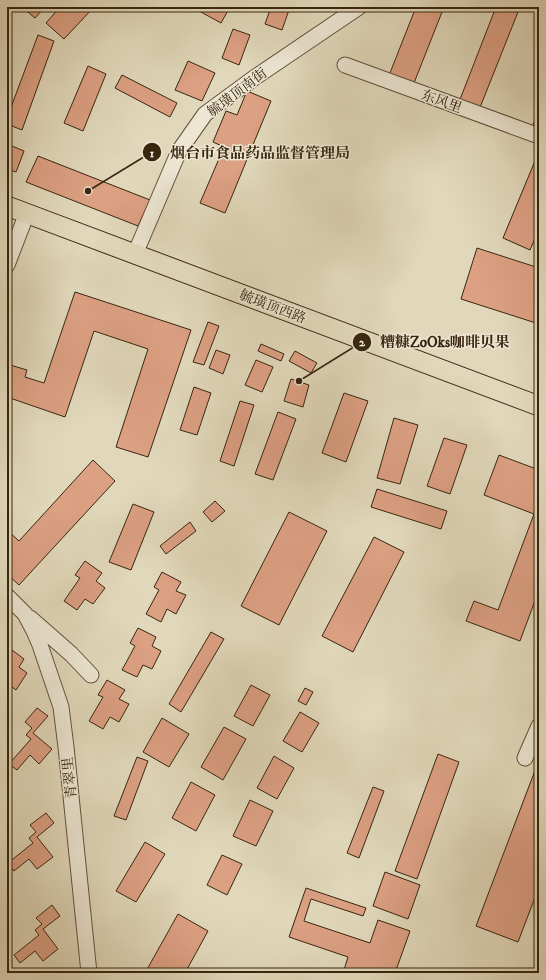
<svg xmlns="http://www.w3.org/2000/svg" width="546" height="980" viewBox="0 0 546 980" font-family="'IM FELL DW Pica','Noto Serif SC',serif">
<style>
.building{fill:#dca083;stroke:#38260f}
.lines{fill:none;stroke-linecap:round;stroke-linejoin:round}
.minor-casing{stroke:#62523a;stroke-width:17}
.major-casing{stroke:#38260f;stroke-width:21}
.minor{stroke:#ece6d3;stroke-width:15}
.major{stroke:#e1d8bb;stroke-width:19}
.labels{text-anchor:middle;stroke-width:3;stroke-linejoin:round;paint-order:stroke}
.street-label{font-size:14px;fill:#38260f;stroke:#ece6d3}
.leader{fill:none;stroke:#38260f;stroke-width:1.5}
.callout-dot{fill:#38260f;stroke:#ece6d3;stroke-width:1.5}
.mark-label{font-size:12px;text-anchor:middle;font-weight:bold;fill:#fff}
.callout-label{font-size:15px;text-anchor:middle;font-weight:bold;fill:#38260f;stroke:#ece6d3;stroke-width:3;stroke-linejoin:round;paint-order:stroke}
</style>
<rect width="100%" height="100%" fill="#e1d8bb"/>
<filter id="stains"><feTurbulence type="fractalNoise" baseFrequency=".005" numOctaves="4"/><feColorMatrix values="0 0 0 0 .2 0 0 0 0 .09 0 0 0 0 .02 0 0 0 .5 -.17"/></filter>
<radialGradient id="worn" r=".72"><stop offset=".6" stop-color="#630" stop-opacity="0"/><stop offset="1" stop-color="#630" stop-opacity=".3"/></radialGradient>
<path class="building" d="M22,7H45L35,18Z
M60,7H94L64,39L46,23Z
M201,7H230L221,23L199,11Z
M271,7H290L282,30L265,24Z
M416,7H444L412,88L388,78Z
M496,7H520L479,110L459,102Z
M233,29L250,35L239,65L222,58Z
M38,35L54,41L22,130L7,124V118Z
M188,61L215,73L202,101L175,90Z
M88,66L106,74L83,131L64,123Z
M122,75L177,103L170,117L115,88Z
M247,91L271,101L225,213L200,203L224,147L213,142L226,111L237,115Z
M539,109V133L531,130Z
M7,144L24,151L16,172L7,169Z
M38,156L150,200L138,226L26,182Z
M537,156L539,157V229L530,250L503,238Z
M477,248L539,268V324L461,299Z
M75,292L191,330L148,457L116,447L148,349L94,331L65,417L7,397V364L27,370L25,377L44,383Z
M208,322L219,326L204,365L193,362Z
M261,344L284,354L281,361L258,351Z
M216,350L230,355L223,374L209,368Z
M295,351L317,363L311,373L289,361Z
M256,360L273,367L262,392L245,385Z
M291,379L309,385L303,407L284,401Z
M194,387L211,393L197,435L180,430Z
M344,393L368,401L346,462L322,453Z
M240,401L254,405L234,466L220,461Z
M278,412L296,419L273,480L255,474Z
M394,418L418,425L400,484L377,478Z
M444,438L467,445L450,494L427,486Z
M499,455L539,470V590L520,641L466,621L474,601L498,610L534,514L484,495Z
M93,460L115,481L19,585L7,574V530L19,541Z
M377,489L447,511L441,529L371,507Z
M215,501L225,511L212,522L203,512Z
M133,504L154,512L131,570L109,562Z
M289,512L327,531L279,625L241,606Z
M190,522L196,531L166,554L160,546Z
M374,537L404,552L353,652L322,636Z
M85,561L102,573L96,581L105,588L93,604L85,599L77,610L64,601L80,578L75,575Z
M162,572L181,582L176,591L186,595L176,614L167,609L161,622L146,614L159,590L154,587Z
M138,628L156,637L152,646L161,651L152,669L143,665L137,677L122,670L135,646L130,643Z
M211,632L224,639L181,712L169,704Z
M8,647L24,659L19,667L27,673L16,690L8,684L7,685Z
M107,680L125,690L119,699L129,704L119,722L110,717L103,729L89,721L103,697L98,695Z
M251,685L270,695L253,726L234,716Z
M305,688L313,692L306,705L298,701Z
M37,708L48,716L33,733L52,749L39,764L30,755L17,770L9,764L31,739L26,735L32,728L25,722Z
M300,712L319,723L302,752L283,741Z
M162,718L189,734L169,767L143,752Z
M224,727L246,739L223,780L201,767Z
M438,754L459,762L417,879L395,871Z
M274,756L294,768L277,799L257,788Z
M137,757L148,761L126,820L114,816Z
M539,760V887L518,942L476,926Z
M191,782L215,795L196,831L172,818Z
M373,787L384,791L359,858L347,853Z
M250,800L273,811L256,846L233,836Z
M46,813L54,823L37,837L53,857L37,869L29,859L14,871L8,863L33,843L29,838L36,832L30,825Z
M145,842L165,854L136,902L116,891Z
M222,855L242,864L227,895L207,885Z
M385,872L420,885L408,919L373,906Z
M306,888L366,908L363,916L311,899L304,921L370,943L378,920L410,931L395,973H343L348,957L289,937Z
M52,905L60,916L43,929L58,949L43,961L35,951L20,963L14,955L39,935L35,930L42,924L36,918Z
M178,914L208,931L185,973H145Z"/>
<g class="lines">
<g class="minor-casing">
<path id="minor" d="M345,65L539,136
M135,254L179,151L205,114L254,78L359,7
M7,265L27,213
M7,596L25,614L34,631L40,645L61,707L66,747L89,973
M30,618L71,654L91,675
M525,758L539,726"/>
</g>
<g class="major-casing">
<path id="major" d="M7,206L539,406"/>
</g>
<use href="#minor" class="minor"/>
<use href="#major" class="major"/>
</g>
<g class="labels">
<g class="street-label">
<text transform="translate(237 92) rotate(-37)" y="5">毓璜顶南街</text>
<text transform="translate(442 101) rotate(20)" y="5">东风里</text>
<text transform="translate(273 306) rotate(21)" y="5">毓璜顶西路</text>
<text transform="translate(69 778) rotate(-96)" y="5">青翠里</text>
</g>
</g>
<path class="leader" d="M88 191L152 152M299 381L362 342"/>
<g class="callout-dot">
<circle cx="88" cy="191" r="4"/>
<circle cx="299" cy="381" r="4"/>
<circle cx="152" cy="152" r="10"/>
<circle cx="362" cy="342" r="10"/>
</g>
<g class="mark-label">
<text x="152" y="157">1</text>
<text x="362" y="346">2</text>
</g>
<g class="callout-label">
<text x="260" y="158">烟台市食品药品监督管理局</text>
<text x="445" y="347">糟糠ZoOks咖啡贝果</text>
</g>
<rect width="546" height="980" fill="none" stroke="#e1d8bb" stroke-width="24"/>
<rect x="8" y="8" width="530" height="964" fill="none" stroke="#38260f" stroke-width="2"/>
<rect x="12" y="12" width="522" height="956" fill="none" stroke="#38260f"/>
<rect width="100%" height="100%" filter="url(#stains)"/>
<rect width="100%" height="100%" fill="url(#worn)"/>
</svg>
